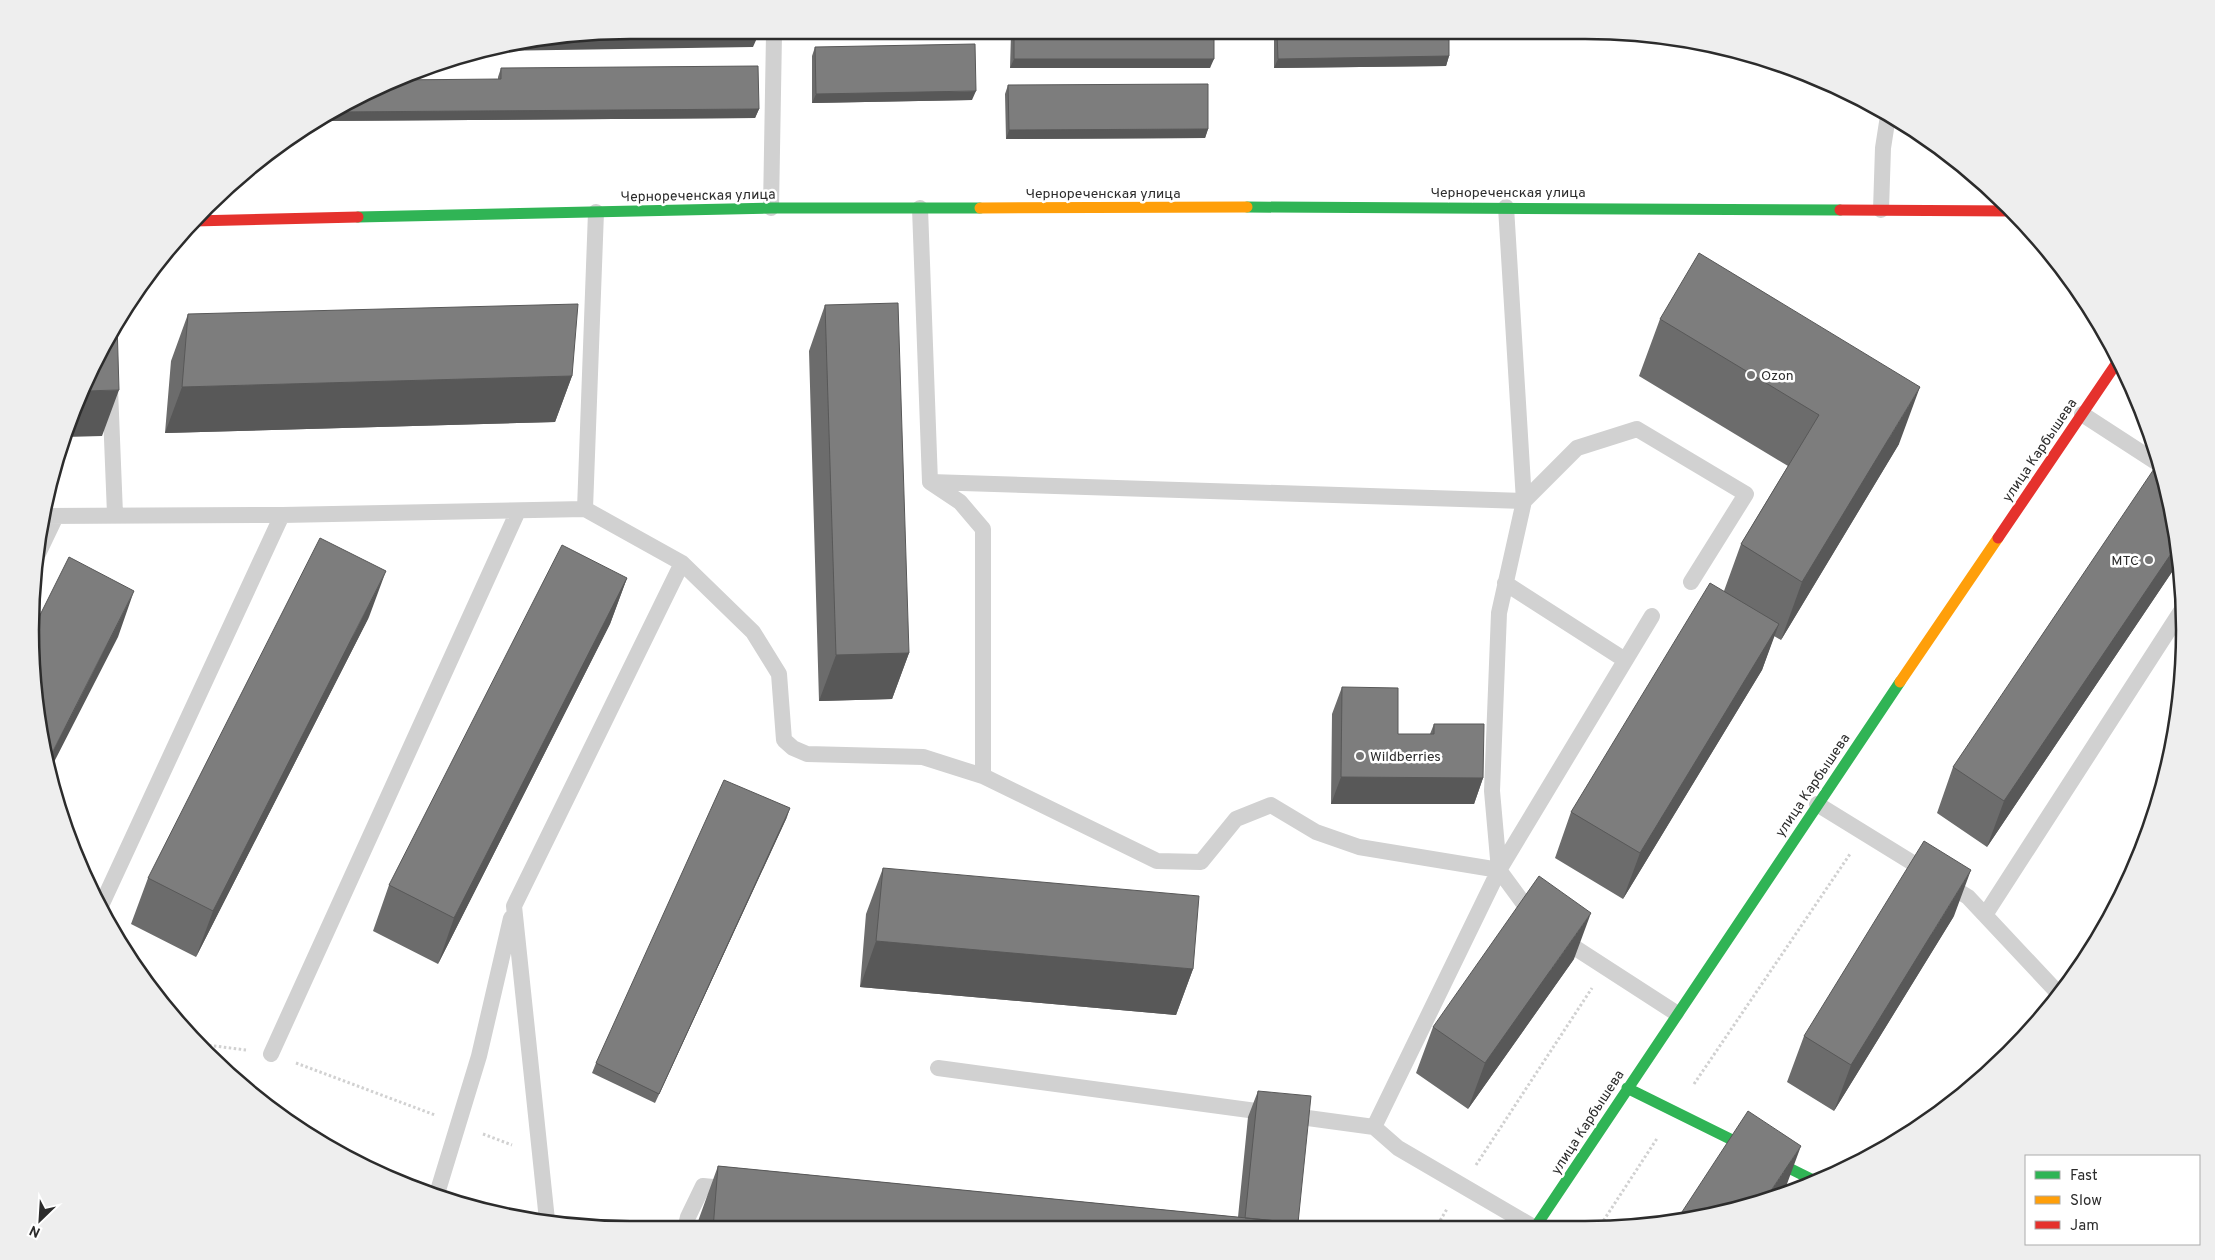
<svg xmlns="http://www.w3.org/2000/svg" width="2215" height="1260" viewBox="0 0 2215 1260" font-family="Overpass,sans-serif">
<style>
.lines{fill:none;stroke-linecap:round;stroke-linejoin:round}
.path{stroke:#d1d1d1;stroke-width:3;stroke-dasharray:2.5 2.5;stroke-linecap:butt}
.lane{stroke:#d1d1d1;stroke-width:16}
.fast{stroke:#30b455;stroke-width:11}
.slow{stroke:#ff9f0a;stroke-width:11}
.jam{stroke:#e5322d;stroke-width:11}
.wall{fill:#6c6c6c}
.shaded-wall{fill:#585858}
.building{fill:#7d7d7d;stroke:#585858}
.poi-dot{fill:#767676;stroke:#fff;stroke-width:2}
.labels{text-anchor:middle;stroke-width:5;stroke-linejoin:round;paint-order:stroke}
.street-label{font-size:14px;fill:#2c2c2c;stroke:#fff}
.poi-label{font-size:14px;fill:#2c2c2c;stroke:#fff;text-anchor:start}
.rim{fill:none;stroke:#2c2c2c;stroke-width:2.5}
</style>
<rect width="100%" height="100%" fill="#fff"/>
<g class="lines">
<path class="path" d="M199,1044L246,1050
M296,1063L435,1115
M1694,1084L1850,854
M483,1134L512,1145
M1476,1165L1592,988
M1435,1229L1447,1209
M1598,1229L1658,1137"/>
<path class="lane" d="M1506,207L1524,501L1499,613L1492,791L1499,870L1535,919
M771,208L774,34
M1881,210L1883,148L1888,116
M110,389L115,514
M2082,414L2159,464
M930,482L1524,501L1577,448L1637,429L1746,494L1691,582
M585,509L596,212
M42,516L282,515L585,509L682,563L753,632L779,674L784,740L793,748L807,754L923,757L983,776V529L960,502L930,482L920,208
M35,560L56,516
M1505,583L1625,660
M983,776L1157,861L1201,862L1236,819L1271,805L1316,832L1359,847L1499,870
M1817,804L1968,897L2059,994
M100,908L282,515
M1985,915L2183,608
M1560,938L1676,1013
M271,1054L518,511
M938,1068L1374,1127L1398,1148L1535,1228
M1374,1127L1499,870L1652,616
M436,1197L479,1056L511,918
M547,1220L514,906L682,563
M685,1229L688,1217L703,1186L733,1189"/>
<path class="fast" d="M1247,207L1840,210
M358,217L771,208H980
M1627,1088L1815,1181
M1534,1229L1900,682"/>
<path class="slow" d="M980,208L1247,207
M1900,682L1998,538"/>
<path class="jam" d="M1840,210L2014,211
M193,221L358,217
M1998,538L2118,361"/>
</g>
<path class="wall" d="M1449,32V56L1446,66L1274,68V33Z
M1214,33L1210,68H1010L1011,34Z
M815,47L972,100L812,103V56Z
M501,68L759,109L755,118L318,121L364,92L498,79V77Z
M1008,85L1208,129L1205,138L1006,139L1005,94Z
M825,305L909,653L892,699L819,701L809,351Z
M188,314L572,376L555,422L165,433L171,361Z
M1660,319L1899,444L1781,640L1774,636L1762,670L1623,899L1555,858L1571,812L1724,591L1741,544L1788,466L1639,376Z
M2173,513L2178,563L1987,847L1937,813L1953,767Z
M627,578L610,624L438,964L373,931L389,885Z
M369,617L196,957L131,924L148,878Z
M1342,687L1398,734H1430L1434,724L1483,778L1474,804H1331L1332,714Z
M787,817L655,1103L592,1073L596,1063Z
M883,868L1193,969L1176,1015L860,987L866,914Z
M1954,916L1834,1111L1787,1082L1804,1036Z
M1574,959L1468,1109L1416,1073L1433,1027Z
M1258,1091L1298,1223L1318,1225L1317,1229H696L697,1224L718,1166L1238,1217L1248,1117Z"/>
<path class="shaded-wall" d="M757,38L753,47L483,51L524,41Z
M1449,56L1446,66L1274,68L1278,59Z
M1014,59H1214L1210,68H1010Z
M976,91L972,100L812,103L816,94Z
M759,109L755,118L318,121L333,112Z
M1208,129L1205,138L1006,139L1009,130Z
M572,376L555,422L165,433L182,387Z
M1920,387L1899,444L1781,640L1802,582Z
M119,390L102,436L65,437L82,391Z
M2177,545L2178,563L1987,847L2004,801Z
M386,571L369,617L196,957L213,911Z
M627,578L610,624L438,964L454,918Z
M134,591L118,637L51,768L49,759Z
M1779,624L1762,670L1623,899L1640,853Z
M909,653L892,699L819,701L836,655Z
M1341,777L1483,778L1474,804H1331Z
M790,808L787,817L655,1103L659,1094Z
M1971,870L1954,916L1834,1111L1851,1065Z
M1591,913L1574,959L1468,1109L1485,1063Z
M876,941L1193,969L1176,1015L860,987Z
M1801,1146L1784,1192L1780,1197L1764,1201Z"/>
<path class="building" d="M1449,32V56L1278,59L1277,33Z
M1214,33V59H1014V34Z
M757,34V38L524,41L551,35Z
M975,44L976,91L816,94L815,47Z
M758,66L759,109L333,112L364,92L393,80L501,79V68Z
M1208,84V129L1009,130L1008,85Z
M1699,253L1920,387L1802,582L1741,544L1819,415L1660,319Z
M898,303L909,653L836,655L825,305Z
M578,304L572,376L182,387L188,314Z
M117,322L119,390L82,391L92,365Z
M2158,463L2173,513L2177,545L2004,801L1953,767Z
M320,538L386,571L213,911L148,878Z
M562,545L627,578L454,918L389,885Z
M69,557L134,591L49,759L31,669L33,629Z
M1710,583L1779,624L1640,853L1571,812Z
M1342,687L1398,688V734H1434V724H1484L1483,778L1341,777Z
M724,780L790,808L659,1094L596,1063Z
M1924,841L1971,870L1851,1065L1804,1036Z
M883,868L1199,896L1193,969L876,941Z
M1539,876L1591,913L1485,1063L1433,1027Z
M1258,1091L1311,1096L1298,1223L1245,1218Z
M1748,1111L1801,1146L1764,1201L1678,1218Z
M718,1166L1318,1225L1316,1229H713Z
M602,1221L677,1229H601Z"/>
<g class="poi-dot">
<circle cx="1751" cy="375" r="5"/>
<circle cx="2149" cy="560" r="5"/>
<circle cx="1360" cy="756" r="5"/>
</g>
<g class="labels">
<g class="street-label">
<text x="1508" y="197">Чернореченская улица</text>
<text x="1103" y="198">Чернореченская улица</text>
<text transform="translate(698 195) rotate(-1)" y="5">Чернореченская улица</text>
<text transform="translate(2039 450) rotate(-56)" y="5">улица Карбышева</text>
<text transform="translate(1812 785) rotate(-56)" y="5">улица Карбышева</text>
<text transform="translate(1587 1122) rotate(-57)" y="5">улица Карбышева</text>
</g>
<g class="poi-label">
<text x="1761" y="380">Ozon</text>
<text x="2139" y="565" text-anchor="end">МТС</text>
<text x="1370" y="761">Wildberries</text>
</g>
</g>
<path d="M0 0H2215V1260H0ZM630 39H1585A591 591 0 0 1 2176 630V630A591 591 0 0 1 1585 1221H630A591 591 0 0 1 39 630V630A591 591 0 0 1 630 39Z" fill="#eee" fill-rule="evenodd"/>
<path class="rim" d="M630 39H1585A591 591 0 0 1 2176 630V630A591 591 0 0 1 1585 1221H630A591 591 0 0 1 39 630V630A591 591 0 0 1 630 39Z"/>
<rect x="2025" y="1155" width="175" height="90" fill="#ffffff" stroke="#ababab"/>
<rect x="2035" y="1171" width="25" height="8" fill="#30b455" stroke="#ababab"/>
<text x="2070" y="1180" font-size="15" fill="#2c2c2c">Fast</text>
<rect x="2035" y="1196" width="25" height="8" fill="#ff9f0a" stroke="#ababab"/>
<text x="2070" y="1205" font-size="15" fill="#2c2c2c">Slow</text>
<rect x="2035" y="1221" width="25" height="8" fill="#e5322d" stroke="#ababab"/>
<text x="2070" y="1230" font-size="15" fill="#2c2c2c">Jam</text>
<g transform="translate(40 1220) rotate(205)" stroke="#ffffff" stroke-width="4" paint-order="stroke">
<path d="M0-4L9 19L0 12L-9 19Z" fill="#2c2c2c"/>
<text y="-8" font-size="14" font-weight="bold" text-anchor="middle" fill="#2c2c2c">N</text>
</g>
</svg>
